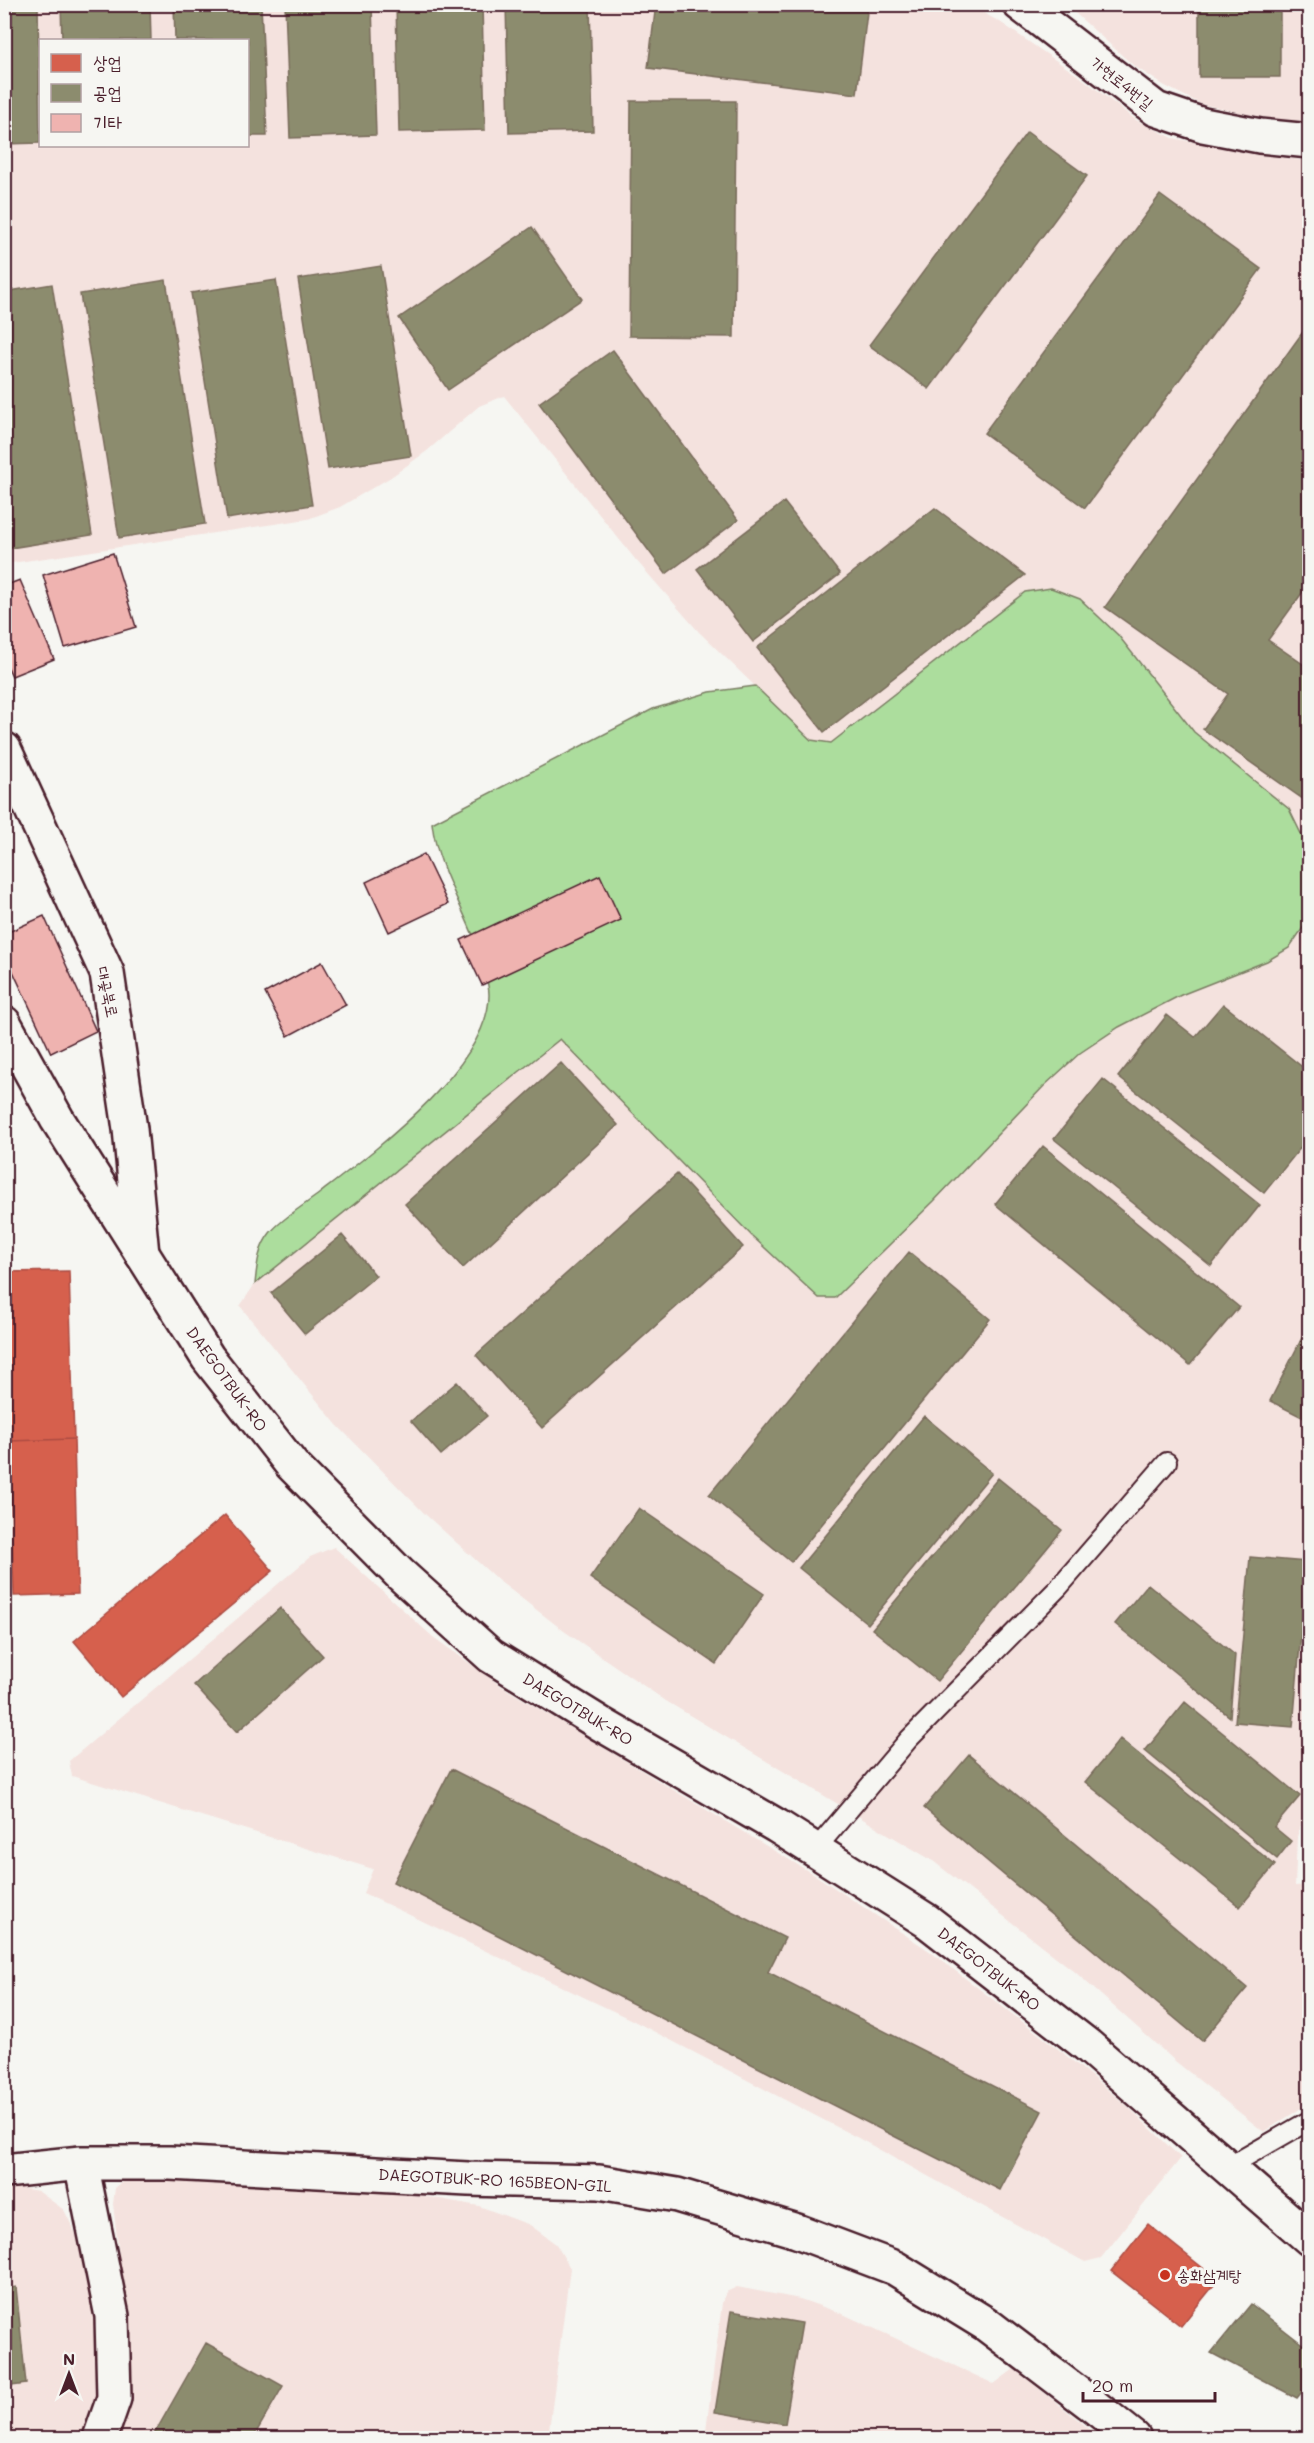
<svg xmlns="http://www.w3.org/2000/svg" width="1314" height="2443" viewBox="0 0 1314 2443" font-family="Mali,'Poor Story',sans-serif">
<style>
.built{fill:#f4e2de;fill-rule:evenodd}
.green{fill:#acdd9d;stroke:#7b7e64;stroke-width:1.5}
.shops{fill:#d6604d;stroke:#ac4c43;stroke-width:1.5}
.industry{fill:#8c8c6e;stroke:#786b5a;stroke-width:1.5}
.building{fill:#efb3b0;stroke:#4a1f2b;stroke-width:1.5}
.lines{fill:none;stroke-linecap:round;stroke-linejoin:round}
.service-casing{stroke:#4a1f2b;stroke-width:22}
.minor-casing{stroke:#4a1f2b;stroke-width:38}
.tertiary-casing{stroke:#4a1f2b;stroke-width:38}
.service{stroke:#f6f6f2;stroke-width:18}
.minor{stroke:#f6f6f2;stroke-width:33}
.tertiary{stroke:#f6f6f2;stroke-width:33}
.poi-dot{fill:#c8321e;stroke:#f6f6f2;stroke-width:2}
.labels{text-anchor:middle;stroke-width:6;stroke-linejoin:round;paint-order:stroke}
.street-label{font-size:16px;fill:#4a1f2b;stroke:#f6f6f2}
.poi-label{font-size:16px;fill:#4a1f2b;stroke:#f6f6f2;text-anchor:start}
</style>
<rect width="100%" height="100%" fill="#f6f6f2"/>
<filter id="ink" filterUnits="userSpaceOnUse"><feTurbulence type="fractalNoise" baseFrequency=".0167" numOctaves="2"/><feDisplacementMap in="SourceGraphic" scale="12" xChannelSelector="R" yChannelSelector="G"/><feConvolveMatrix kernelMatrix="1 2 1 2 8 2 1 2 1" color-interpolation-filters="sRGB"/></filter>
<g filter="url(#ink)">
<path class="built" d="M5,5H969L1000,22L1083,79L1136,120L1173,138L1252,154L1309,161L1310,1792L1297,1837L1295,1886L1309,1885V2103L1264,2132L1175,2061L1074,1971L933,1861L666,1701L564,1631L499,1581L426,1515L337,1425L240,1306L255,1284L560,1039L752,1236L835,1298L934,1201L1044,1086L1080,1053L1119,1027L1181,995L1267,961L1289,809L1194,732L1118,635L1081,599L1051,588L1025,592L831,743L811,740L699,632L635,559L504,396L479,406L427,451L391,477L340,507L308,519L5,564ZM40,40H248V146H40Z
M1066,5H1309V125L1246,114L1201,104L1165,86L1134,66Z
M334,1547L433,1637L501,1686L818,1877L928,1950L1057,2048L1126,2105L1181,2158L1101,2258L1085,2262L860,2139L630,2019L363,1893L373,1869L72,1776L69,1761L310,1557Z
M127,2178L272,2183L417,2195L479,2206L530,2225L556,2244L570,2268L548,2438H117L125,2422L131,2390L132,2363L113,2204L115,2188Z
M4,2185L38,2191L64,2210L77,2236L88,2283L98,2347L96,2393L81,2438H5Z
M737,2287L800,2299L843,2314L994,2384L1014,2369L1101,2438H705L722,2303L726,2292Z"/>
<path class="green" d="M1051,588L1080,599L1118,635L1194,732L1289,809L1304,840L1305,925L1289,948L1267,961L1181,995L1119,1027L1080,1053L1044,1086L934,1201L835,1298H819L752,1236L560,1039L255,1284C257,1265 258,1248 270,1233C281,1219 306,1204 320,1193C373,1152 489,1066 489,995C489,988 487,980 485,973C474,921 438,876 432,823L653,709L710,692L755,686L811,740L831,743L1025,592Z"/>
<path class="shops" d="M69,1271L74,1439L9,1441L5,1272Z
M74,1439L78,1594L14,1596L9,1441Z
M225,1515L273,1571L121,1697L74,1641Z
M1148,2224L1218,2280L1181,2326L1111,2271Z"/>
<path class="industry" d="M4,4H38L40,143L4,144Z
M61,4H150L151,40H62Z
M174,4H261L267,136H248V40H175Z
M285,4H372L376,135L290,138Z
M396,4H482L485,130L399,132Z
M506,4H590L593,131L509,133Z
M656,4H868L857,94L648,68Z
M1199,4H1280V77H1199Z
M631,101H736L734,337L629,336Z
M1027,132L1087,176L929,389L869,345Z
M1160,195L1261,269L1085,508L984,433Z
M532,227L582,299L448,390L399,318Z
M381,266L411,456L328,469L298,279Z
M166,280L205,524L119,538L80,294Z
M276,280L312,505L227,519L191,293Z
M52,284L92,535L4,549V292Z
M1310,322V582L1268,640L1310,669V804L1203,729L1228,694L1105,607Z
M613,350L738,520L666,574L539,403Z
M784,502L840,574L753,642L697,569Z
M935,508L1025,575L824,732L757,648Z
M1223,1004L1310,1073V1136L1264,1193L1118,1077L1167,1015L1195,1037Z
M561,1063L618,1125L463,1268L405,1204Z
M1103,1079L1260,1205L1211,1266L1054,1139Z
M1043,1146L1239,1307L1190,1365L995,1204Z
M677,1174L743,1247L542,1428L476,1355Z
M342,1235L376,1276L305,1334L271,1293Z
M909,1252L990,1319L791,1562L709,1495Z
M1310,1322V1421L1270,1401Z
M457,1382L487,1416L441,1455L411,1421Z
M924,1416L992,1473L868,1624L799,1568Z
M998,1478L1062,1530L937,1681L872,1629Z
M639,1508L764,1594L716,1664L590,1578Z
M1250,1557L1307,1562L1293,1727L1235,1722Z
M1148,1584L1235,1655L1230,1717L1115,1624Z
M280,1608L323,1656L237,1732L194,1685Z
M1185,1702L1300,1796L1274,1827L1291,1841L1277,1859L1145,1751Z
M1120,1739L1275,1865L1240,1907L1085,1782Z
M969,1755L1247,1988L1202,2041L924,1808Z
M451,1769L785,1938L768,1972L1042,2111L1000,2190L393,1882Z
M16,2287L26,2384L4,2387V2289Z
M1251,2304L1310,2350V2382L1297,2398L1211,2353Z
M731,2311L802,2323L785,2424L715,2412Z
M206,2343L283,2386L253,2438H152Z
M716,2435L744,2438H716Z"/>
<path class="building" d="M113,553L136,627L65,648L43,575Z
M20,580L54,659L12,676L4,659V586Z
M424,854L448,904L389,932L366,882Z
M600,875L621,920L482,985L461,940Z
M44,916L96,1031L51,1053L4,952V934Z
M322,962L346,1005L288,1036L265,993Z"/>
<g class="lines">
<g class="service-casing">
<path id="service" d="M815,1850L909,1739L1058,1588L1167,1462
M1228,2167L1310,2120"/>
</g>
<g class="minor-casing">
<path id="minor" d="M1020,4L1156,109L1203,125L1260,136L1310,141
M4,749L107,973L130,1129L142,1254
M81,2163L112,2316L114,2398L100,2438
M4,2171L81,2163H170L468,2179L599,2182L677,2195L797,2231L895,2268L986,2324L1090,2403L1134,2438"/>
</g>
<g class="tertiary-casing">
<path id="tertiary" d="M4,1023L57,1119L208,1358L292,1465L400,1574L491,1656L601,1724L777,1826L927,1921L1087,2045L1310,2239"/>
</g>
<use href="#service" class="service"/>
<use href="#minor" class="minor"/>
<use href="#tertiary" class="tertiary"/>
</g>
</g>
<circle class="poi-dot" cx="1165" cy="2275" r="6"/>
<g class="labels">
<g class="street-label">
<text transform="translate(1122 83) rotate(38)" y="6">가현로4번길</text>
<text transform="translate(108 992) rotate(78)" y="6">대곶북로</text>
<text transform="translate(227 1379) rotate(54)" y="6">DAEGOTBUK-RO</text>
<text transform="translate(578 1709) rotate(31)" y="6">DAEGOTBUK-RO</text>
<text transform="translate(989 1969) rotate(38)" y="6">DAEGOTBUK-RO</text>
<text transform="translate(495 2180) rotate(3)" y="6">DAEGOTBUK-RO 165BEON-GIL</text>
</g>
<g class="poi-label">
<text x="1177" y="2281">송화삼계탕</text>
</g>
</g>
<rect width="1314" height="2443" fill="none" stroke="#f6f6f2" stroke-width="24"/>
<rect x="12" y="12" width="1290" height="2419" fill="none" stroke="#4a1f2b" stroke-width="2" filter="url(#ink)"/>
<rect x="39" y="39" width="210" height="108" fill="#f6f6f2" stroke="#b1a0a2" stroke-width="1.5"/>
<rect x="51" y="54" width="30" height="18" fill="#d6604d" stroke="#b1a0a2" stroke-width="1.5"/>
<text x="93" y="69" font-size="18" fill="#4a1f2b">상업</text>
<rect x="51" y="84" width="30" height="18" fill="#8c8c6e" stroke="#b1a0a2" stroke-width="1.5"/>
<text x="93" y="99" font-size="18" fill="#4a1f2b">공업</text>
<rect x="51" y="114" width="30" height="18" fill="#efb3b0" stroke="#b1a0a2" stroke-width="1.5"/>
<text x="93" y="129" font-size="18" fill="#4a1f2b">기타</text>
<g transform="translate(69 2374)" stroke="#f6f6f2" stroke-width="4.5" paint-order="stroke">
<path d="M0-4.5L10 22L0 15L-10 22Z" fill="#4a1f2b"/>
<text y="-9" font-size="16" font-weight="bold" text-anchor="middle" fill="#4a1f2b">N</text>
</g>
<path d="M1083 2392v9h132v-9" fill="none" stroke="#4a1f2b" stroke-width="3"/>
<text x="1092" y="2392" font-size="18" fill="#4a1f2b" stroke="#f6f6f2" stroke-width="4.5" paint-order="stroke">20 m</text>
</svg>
